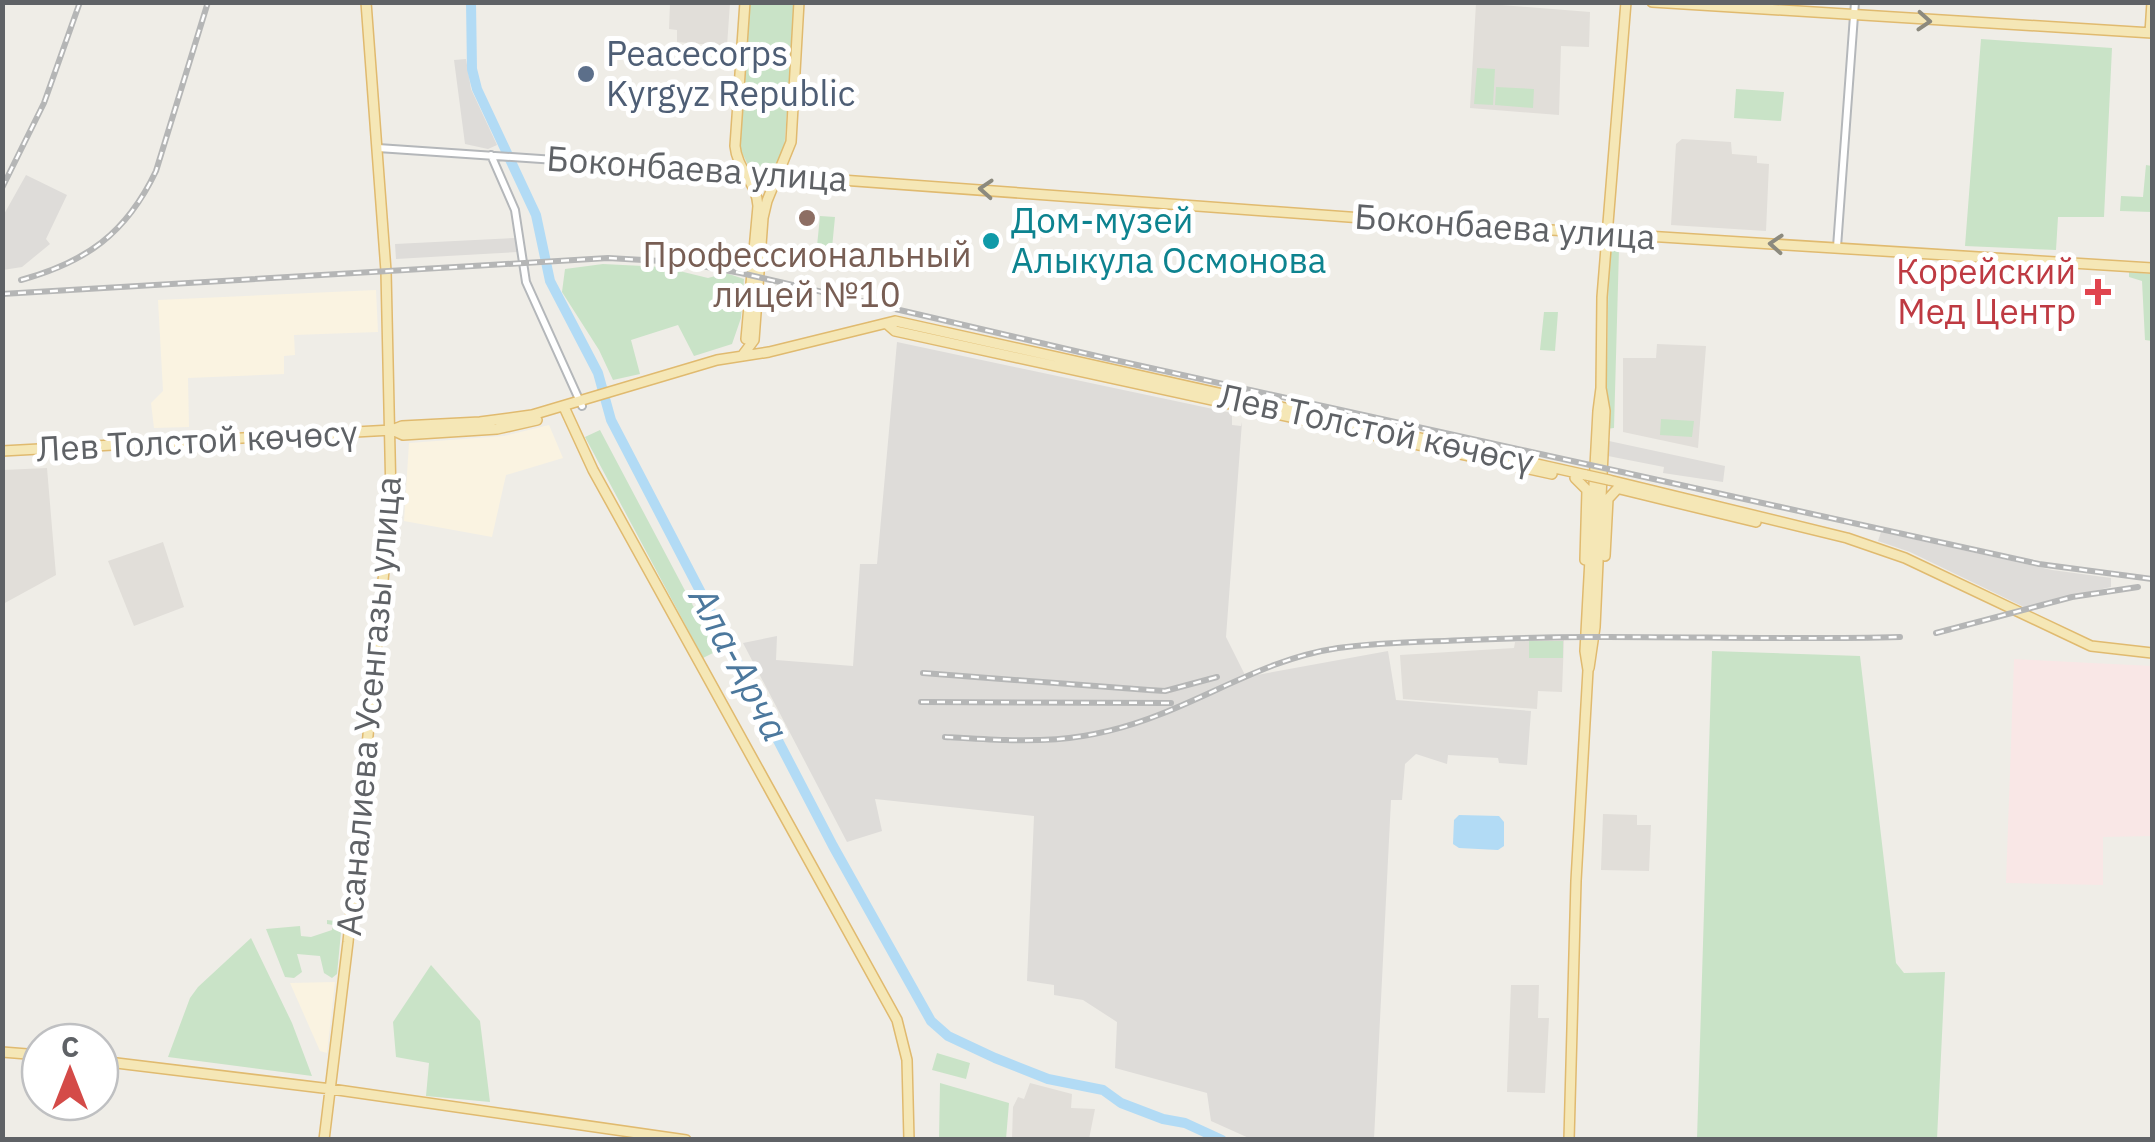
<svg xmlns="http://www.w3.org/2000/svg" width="2155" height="1142" viewBox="0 0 2155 1142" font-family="'IBM Plex Sans',sans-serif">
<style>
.commercial{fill:#faf3e1}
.industrial{fill:#dedcd9}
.education{fill:#e1ded9}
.medical{fill:#f9e7e6}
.green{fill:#c9e3c7}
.water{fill:#b2dbf5}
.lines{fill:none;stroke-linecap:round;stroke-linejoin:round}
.river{stroke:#b2dbf5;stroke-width:10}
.minor-casing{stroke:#b4b7ba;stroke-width:10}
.major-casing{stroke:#e0ba6f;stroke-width:12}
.minor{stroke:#fff;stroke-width:6}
.major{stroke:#f5e7b6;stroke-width:9}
.rail-casing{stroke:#b5b6b6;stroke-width:6}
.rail{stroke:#fff;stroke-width:2.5;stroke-dasharray:8;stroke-linecap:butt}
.major-bridge-casing{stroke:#e0ba6f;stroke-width:12;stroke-linecap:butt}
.major-bridge{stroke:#f5e7b6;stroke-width:9}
.oneway{stroke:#8c8a7e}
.service-dot{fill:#5c6f8a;stroke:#fff;stroke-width:4}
.education-dot{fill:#8d6e63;stroke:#fff;stroke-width:4}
.culture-dot{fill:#0f9aa8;stroke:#fff;stroke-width:4}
.health-dot{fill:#e0444e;stroke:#fff;stroke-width:4}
.labels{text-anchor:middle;stroke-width:10;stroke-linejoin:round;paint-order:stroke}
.service-label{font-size:35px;fill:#4e5e75;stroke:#fff;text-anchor:start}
.street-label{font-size:35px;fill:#5f6266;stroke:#fff}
.culture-label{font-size:35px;fill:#0d838f;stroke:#fff;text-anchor:start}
.education-label{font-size:35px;fill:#785e54;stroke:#fff}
.health-label{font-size:35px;fill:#be3a42;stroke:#fff;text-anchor:end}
.water-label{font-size:38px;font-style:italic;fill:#4c789d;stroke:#fff}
</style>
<rect width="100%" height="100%" fill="#efede7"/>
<path class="commercial" d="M376,290L378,332L294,335L295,355L284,356V374L188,378L189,427L154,428L151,403L163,391L158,300Z
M549,425L563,458L506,475L492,537L404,521L409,443L504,436Z
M335,982L327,1053L320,1051L290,983Z"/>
<path class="industrial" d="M466,59L471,89L497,145L488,149L465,144L454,60Z
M26,175L67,195L46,239L50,244L22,267L3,270V216Z
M515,238L517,252L396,259L395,244Z
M897,342L1232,413V425L1241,426L1242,422L1226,637L1246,677L1388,651L1396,700L1531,711L1527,765L1499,763L1498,758L1448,755L1447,764L1416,754L1405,764L1402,800H1391L1374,1139H1251L1211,1121L1207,1093L1115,1068L1117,1022L1083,1000L1054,995V985L1027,981L1034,816L875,799L882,831L847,842L743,643L777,636L776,660L853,666L860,564H877Z
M1609,441L1725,466L1723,482L1663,473L1664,467L1608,456Z
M1881,532L2052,570L2111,578V587L2024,607L1910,552L1878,541Z"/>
<path class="education" d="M670,3H730L727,46L677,42V30L669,29Z
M1476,3L1590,12L1589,47L1561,46L1559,115L1470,108Z
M1682,139L1731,142L1732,154L1757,156V163L1769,164L1766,231L1671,225L1676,144Z
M1657,344L1706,346L1698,448L1623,432V358H1656Z
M47,468L56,575L3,604V470Z
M163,542L184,607L134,626L108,561Z
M1539,639H1564L1562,692L1538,691L1537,709L1403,699L1400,655L1514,648L1515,642Z
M1603,814L1637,815V825H1651L1649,871L1601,870Z
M1511,985H1539L1538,1018H1549L1545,1093L1507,1092Z
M1030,1083L1072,1094L1071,1108L1095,1109L1089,1139H1012L1013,1107L1018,1097L1024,1099Z"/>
<path class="medical" d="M2014,659L2152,666V836L2103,837V885L2006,883Z"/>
<path class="green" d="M750,3H795L784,152L780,167H749L740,149Z
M1981,39L2112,48L2104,217H2058L2056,250L1965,246Z
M1477,68L1495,69L1493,105L1474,104Z
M1496,87L1534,89L1533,108L1495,105Z
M1736,89L1784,92L1781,121L1734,118Z
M2146,165L2152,166V212L2120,211L2121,196L2143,197Z
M820,216L835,217L832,248L817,246Z
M1609,249H1619L1614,428L1606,429Z
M603,264L663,267L708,278L726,273L744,279L741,318L732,344L694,356L678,325L631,340L640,374L613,380L599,350L562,292L565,269Z
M2129,272L2152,274V341L2145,340L2142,281L2129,277Z
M1544,312H1558L1555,351L1540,350Z
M1661,419L1694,421L1692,437L1660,435Z
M600,430L717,651L703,658L585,437Z
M1529,641H1563V658H1529Z
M1712,651L1860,656L1896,963L1904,973L1945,972L1937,1139H1697Z
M327,920L342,922L337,974L332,978L324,973L320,956L297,954L302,972L294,978L285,977L266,929L300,926L301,936L311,937L332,930L333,925L327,924Z
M251,938L292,1023L312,1076L168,1057L190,998L198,987Z
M431,965L480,1021L490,1102L426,1096L429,1063L396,1057L393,1022Z
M937,1053L970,1063L966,1079L932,1070Z
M940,1083L1009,1103L1006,1139H939Z"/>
<path class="water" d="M1459,815L1499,816L1504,822V846L1498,850L1459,848L1453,844L1454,820Z"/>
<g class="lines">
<path class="river" d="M471,2L472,69L477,89L536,215L550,281L598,373L611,420L833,846L931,1021L948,1036L995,1058L1048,1079L1103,1090L1121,1103L1163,1119L1185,1123L1222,1140"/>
<g class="minor-casing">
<path id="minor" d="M378,148L746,173
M491,155L515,210L526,282L582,406
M1837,247L1855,2"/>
</g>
<g class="major-casing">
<path id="major" d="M745,2L735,146C737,169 757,183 758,206L746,339
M1652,2L2152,33
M2150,33L2152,2
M746,173L1376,219L2152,268
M887,324L895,331L1552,474
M742,356L754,340L763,218L767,201L791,142L799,2
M564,407L593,470L897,1020L907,1060L909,1140
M392,430L403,435L497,429L537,420
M2,451L392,430L402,426L480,422L532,415L717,360L769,352L895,321L1586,475
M1575,478L1587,490L1585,560
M1609,480L1847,538L1905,558L2091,646L2152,653
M1620,489L1756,522
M1605,556L1608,499L1618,488
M1589,668L1595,627L1605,411L1601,388L1602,297L1626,2
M2,1052L40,1055
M100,1061L331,1089L686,1140
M324,1140L348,942L391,498L386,271L366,2
M1569,1140L1576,881L1588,670L1585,651L1598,411L1601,388"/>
</g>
<use href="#minor" class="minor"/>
<use href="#major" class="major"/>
<g class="rail-casing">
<path id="rail" d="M2,188L44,103L80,2
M21,280C86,262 126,234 156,171L208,2
M2,294L608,258L679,262L741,273L1101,357L2039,564L2152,579
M1936,633L2072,597L2138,587
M923,673L1149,690L1165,691L1217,677
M921,702L1171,703
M945,737C1028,742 1081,746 1161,714C1222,690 1272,658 1338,648C1381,642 1424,642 1467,640C1612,633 1756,641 1900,637"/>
</g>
<use href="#rail" class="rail"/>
<g class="major-bridge-casing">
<path id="major-bridge" d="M1586,475L1609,480"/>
</g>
<use href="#major-bridge" class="major-bridge"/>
</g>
<defs><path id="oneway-chevron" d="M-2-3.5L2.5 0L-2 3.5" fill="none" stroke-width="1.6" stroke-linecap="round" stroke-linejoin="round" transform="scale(2.5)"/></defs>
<g class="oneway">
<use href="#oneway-chevron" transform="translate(1924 21) rotate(4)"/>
<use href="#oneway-chevron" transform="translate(986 189) rotate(-176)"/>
<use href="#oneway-chevron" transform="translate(1776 244) rotate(-176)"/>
</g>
<circle class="service-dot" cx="586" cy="74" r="10"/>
<circle class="education-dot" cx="807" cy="218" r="10"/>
<circle class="culture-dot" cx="991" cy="241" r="10"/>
<path class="health-dot" d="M2093 277h10v10h10v10h-10v10h-10v-10h-10v-10h10z"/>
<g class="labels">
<g class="service-label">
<text x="606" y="66">Peacecorps<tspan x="606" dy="40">Kyrgyz Republic</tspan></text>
</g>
<g class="street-label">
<text transform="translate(697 169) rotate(4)" y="12">Боконбаева улица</text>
<text transform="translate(1505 227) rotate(4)" y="12">Боконбаева улица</text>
<text transform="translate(1376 429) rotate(12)" y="12">Лев Толстой көчөсү</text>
<text transform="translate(197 441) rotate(-3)" y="12">Лев Толстой көчөсү</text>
<text transform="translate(369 706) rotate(-85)" y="12">Асаналиева Усенгазы улица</text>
</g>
<g class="culture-label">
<text x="1011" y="233">Дом-музей<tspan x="1011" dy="40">Алыкула Осмонова</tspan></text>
</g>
<g class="education-label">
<text x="807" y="267">Профессиональный<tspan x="807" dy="40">лицей №10</tspan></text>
</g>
<g class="health-label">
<text x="2076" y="284">Корейский<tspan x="2076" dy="40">Мед Центр</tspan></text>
</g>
<g class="water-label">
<text transform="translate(739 664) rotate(62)" y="13">Ала-Арча</text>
</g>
</g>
<rect width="2155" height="1142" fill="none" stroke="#5f6266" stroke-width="10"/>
<g transform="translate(70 1072)"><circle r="48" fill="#ffffff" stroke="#bfc0c2" stroke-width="2.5"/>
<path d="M0-8L18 38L0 25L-18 38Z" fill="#d44b48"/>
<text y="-15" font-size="28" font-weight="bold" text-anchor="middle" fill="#5f6266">С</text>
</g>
</svg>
